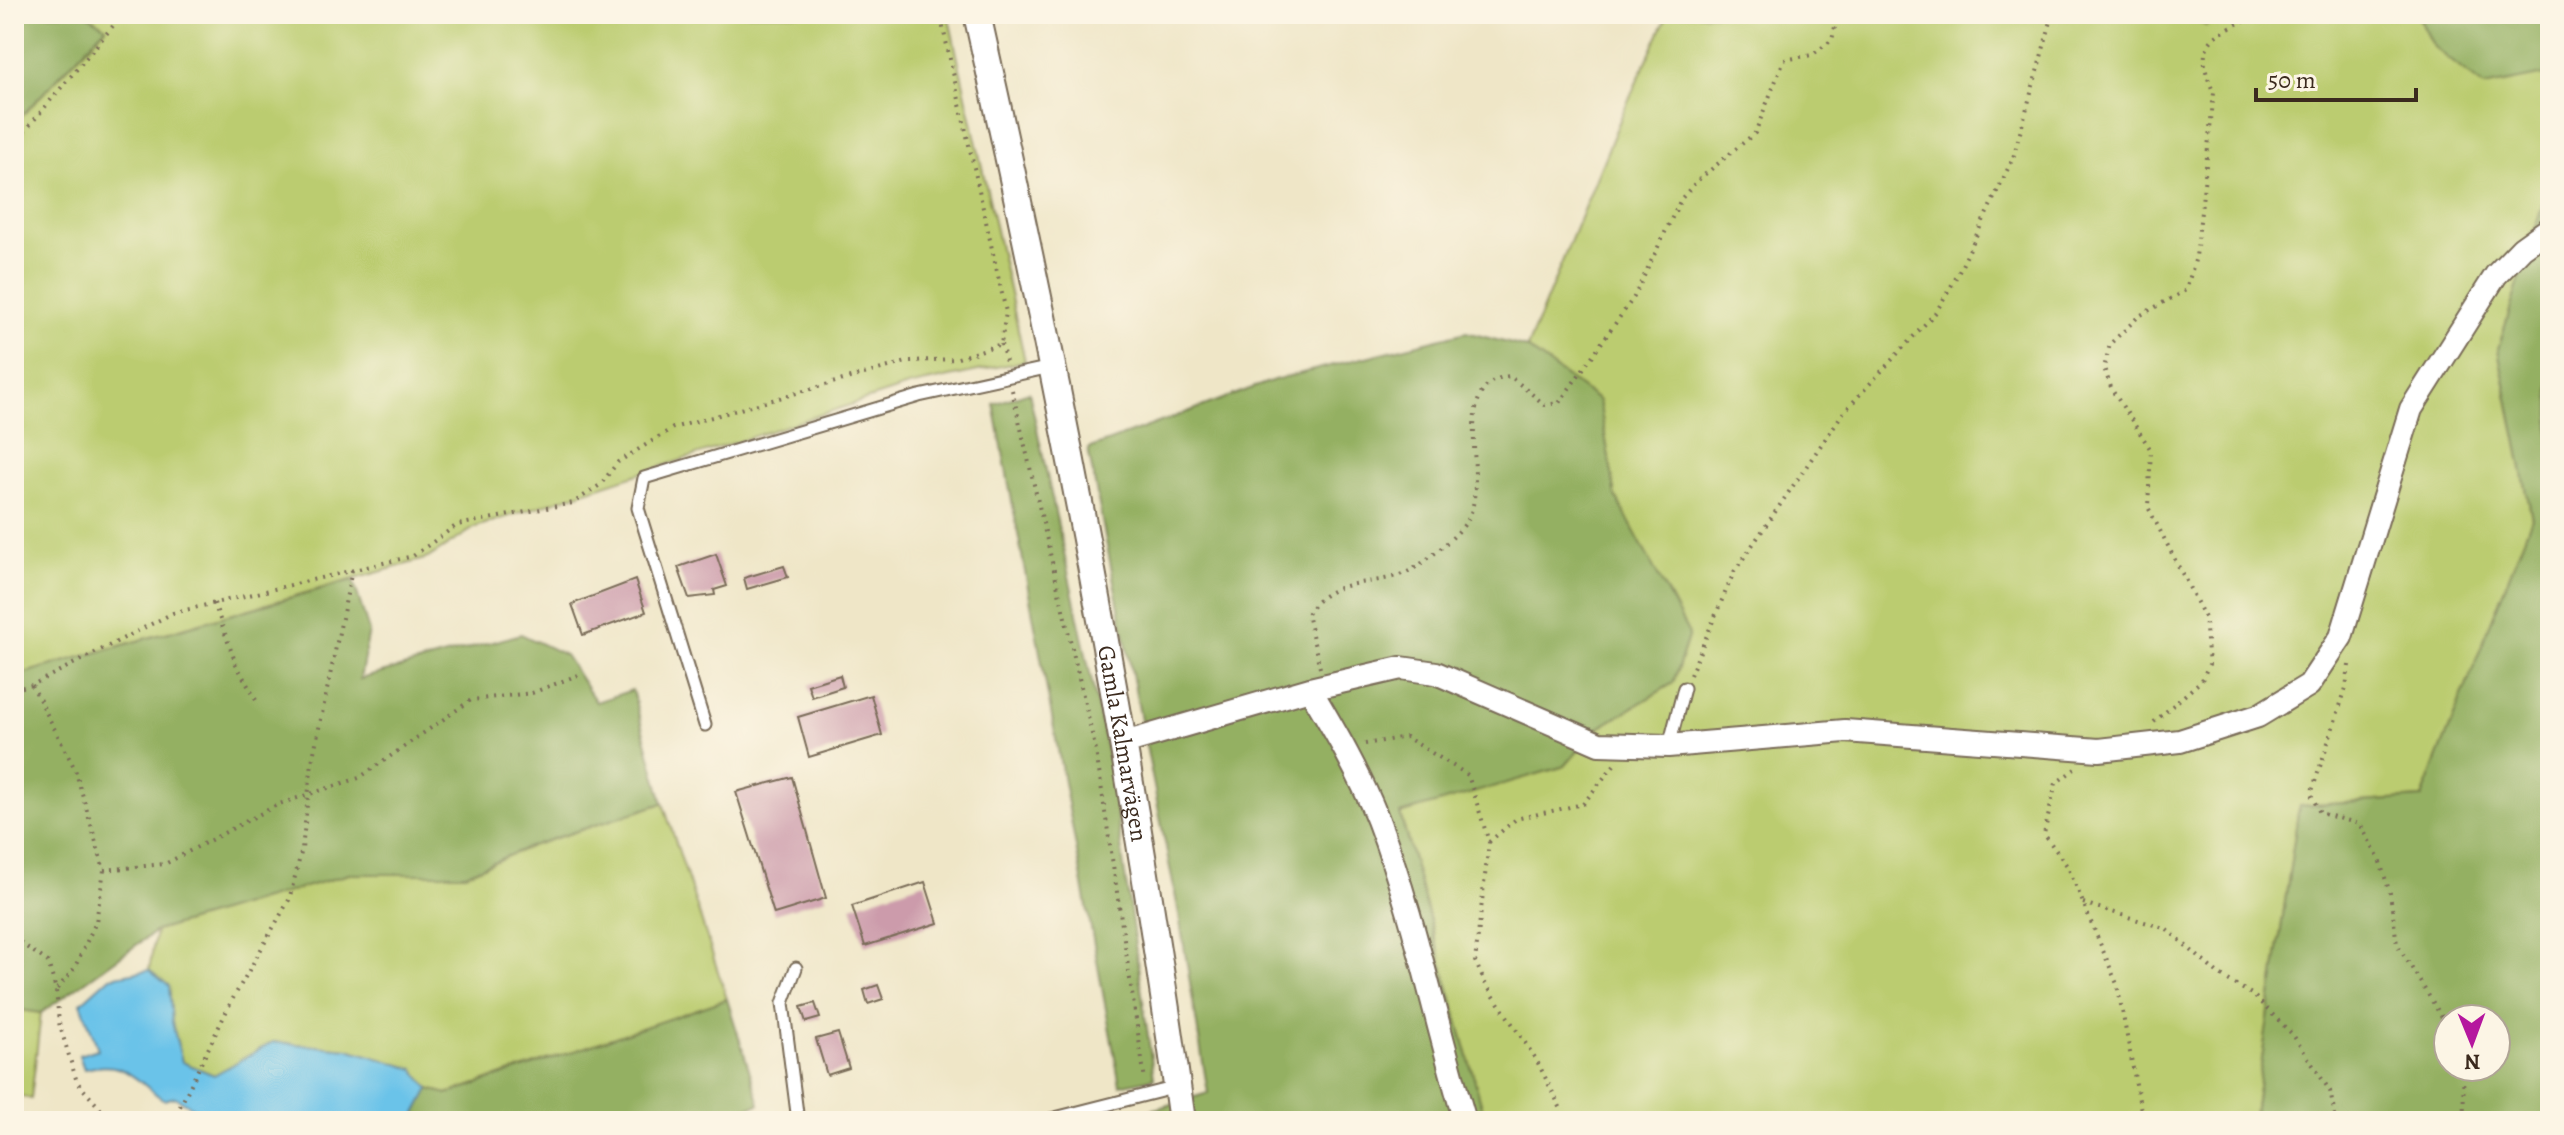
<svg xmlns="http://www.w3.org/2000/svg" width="2564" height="1135" viewBox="0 0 2564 1135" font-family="Alegreya,serif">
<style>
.green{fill:#bbcc6f;stroke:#7b7b46;stroke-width:2}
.forest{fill:#94b062;stroke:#686d40;stroke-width:2;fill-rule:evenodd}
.water{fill:#6bc3e9;stroke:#537684;stroke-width:2}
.building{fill:#cc9bab}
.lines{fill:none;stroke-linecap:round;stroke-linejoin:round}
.service-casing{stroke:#7a6c59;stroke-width:15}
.minor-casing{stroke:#7a6c59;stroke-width:26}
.tertiary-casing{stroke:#7a6c59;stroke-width:30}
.path{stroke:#7a6c59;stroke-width:4;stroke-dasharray:2 6;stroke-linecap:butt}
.service{stroke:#fff;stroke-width:11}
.minor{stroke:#fff;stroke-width:22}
.tertiary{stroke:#fff;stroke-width:26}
.labels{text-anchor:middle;stroke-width:7;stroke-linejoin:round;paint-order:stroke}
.street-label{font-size:24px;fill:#3b2a1e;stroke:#fcf5e5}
</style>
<rect width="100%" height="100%" fill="#fcf5e5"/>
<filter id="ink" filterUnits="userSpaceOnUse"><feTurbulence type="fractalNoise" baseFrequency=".0125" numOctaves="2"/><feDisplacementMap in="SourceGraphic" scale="16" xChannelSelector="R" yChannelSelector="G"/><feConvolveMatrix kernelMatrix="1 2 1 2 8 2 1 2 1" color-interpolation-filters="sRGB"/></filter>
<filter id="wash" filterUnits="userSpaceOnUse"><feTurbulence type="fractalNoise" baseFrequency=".006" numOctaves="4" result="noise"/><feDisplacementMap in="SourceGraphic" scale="32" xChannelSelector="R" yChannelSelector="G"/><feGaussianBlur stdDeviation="1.8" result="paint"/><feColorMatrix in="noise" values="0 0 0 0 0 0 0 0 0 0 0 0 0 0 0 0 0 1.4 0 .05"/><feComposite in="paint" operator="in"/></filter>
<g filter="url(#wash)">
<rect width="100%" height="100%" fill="#efe6c7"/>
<path class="green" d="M86,14H948L1025,361L908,386L476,527L428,558L14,676V124L106,28Z
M1668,14H2187L2206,26L2217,14H2417L2434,47L2550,74V193L2545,198L2498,349L2532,518L2422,798L2299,806L2253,1121H1486L1400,813L1565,766L1597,729L1673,683L1688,634L1616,497L1599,401L1527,348L1624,110Z
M663,803L727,999L447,1094L429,1089L414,1069L348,1049L273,1042L214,1075L182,1062L172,1022L169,986L149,970L156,931L349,874H465L531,846Z
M14,1009L41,1013L31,1099L14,1094Z"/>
<path class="forest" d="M14,14H86L106,27L14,124Z
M2417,14H2550V74L2484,87L2434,47Z
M2550,193V1121H2253L2299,806L2422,798L2532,518L2498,349L2545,198ZM2448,1019H2496V1067H2448Z
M1466,332L1527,348L1599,401L1616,497L1689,634L1673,683L1597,729L1565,766L1400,814L1486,1121H1115L1208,1093L1178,909L1088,449L1274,380Z
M1029,392L1108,756L1154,1078L1120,1085L994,404Z
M353,580L369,631L360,679L521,634L565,655L596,702L632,690L663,803L531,846L465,874H349L156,931L41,1013L14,1009V676Z
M727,999L760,1104L700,1121H412L429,1089L448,1094Z"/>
<path class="water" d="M149,970L169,986L172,1022L182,1062L214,1075L273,1042L348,1049L414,1069L429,1089L412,1121H196V1109L175,1097L164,1100C132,1078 126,1059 84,1069L79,1055L98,1049L81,1003L110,977Z"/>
<g id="blocks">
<path class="building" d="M716,554L727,586L714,590L715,595L689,598L678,567Z
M784,566L788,577L747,589L744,578Z
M635,580L646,612L583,635L572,604Z
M840,675L843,687L812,697L808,685Z
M871,695L882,735L809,757L798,717Z
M792,777L826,898L774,914L736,792Z
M925,882L938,923L865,946L852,906Z
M878,985L883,999L868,1004L864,990Z
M815,1003L820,1018L806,1022L801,1007Z
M838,1033L849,1068L827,1075L816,1039Z"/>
</g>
</g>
<g filter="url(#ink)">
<use href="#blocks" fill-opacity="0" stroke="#7a6c59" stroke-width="2"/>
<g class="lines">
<g class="service-casing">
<path id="service" d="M705,725L638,508L644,478L919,396L1051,367
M1669,746L1684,688
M796,968L783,1003L798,1121
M1043,1121L1177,1087"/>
</g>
<g class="minor-casing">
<path id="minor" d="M1310,689L1401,668L1436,673L1599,744L1668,746L1845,731L2099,750L2180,741L2258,716L2309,685L2341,637L2411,409L2496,275L2522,248L2550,228
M1124,743L1310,689C1335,731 1360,774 1378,820C1415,917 1435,1021 1465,1121"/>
</g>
<g class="tertiary-casing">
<g id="tertiary">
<path id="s1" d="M977,14C1059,380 1131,749 1182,1121"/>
</g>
</g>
<path class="path" d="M14,18L19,14
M14,144L123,14
M1001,344L1006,362
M1012,390L1096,751L1145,1080
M214,603L236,664L257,702
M2349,665L2346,688L2311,794L2320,813L2360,824L2379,859L2390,893L2397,944L2448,1027
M1320,668L1307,614C1335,572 1373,590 1411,570C1426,562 1458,535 1467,521C1491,483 1447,382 1510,376L1545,405L1559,403L1634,297L1681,199L1697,181L1755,133L1784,60L1812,55L1832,40L1838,14
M1690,675L1734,572L1843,413L1936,312L1957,276L2013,158L2053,14
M32,685L75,769L104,870L96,922L74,969L56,990
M14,689L32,685L173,613L413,556L457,525L573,503L600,485L618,462L673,428L910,361L955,359L1001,344L1006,312L940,14
M2154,722L2202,680L2209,664L2205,618L2148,507L2151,450L2112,390L2104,368L2110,344L2139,316L2186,290L2196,257L2214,93C2189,40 2217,32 2261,14
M1365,744L1406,737L1468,775L1489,842L1475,961L1485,983L1536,1059L1567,1121
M2075,769L2056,783L2044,834L2068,867L2117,984L2143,1121
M1489,842L1516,819L1583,804L1614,765
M104,870L165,864L279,804L359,778L471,700L532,693L578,675
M2083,903L2167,929L2218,974L2253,995L2293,1035L2330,1091L2336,1121
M14,938L48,962L56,990L59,1023L77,1082L111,1121
M2463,1067L2464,1121
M173,1121L231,1002L289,900L302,849L312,762L352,570"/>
<use href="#service" class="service"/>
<use href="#minor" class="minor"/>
<use href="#tertiary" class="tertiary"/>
</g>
</g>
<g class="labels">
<g class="street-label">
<text dy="8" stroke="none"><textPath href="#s1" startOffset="744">Gamla Kalmarvägen</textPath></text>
</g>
</g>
<rect width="2564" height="1135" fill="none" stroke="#fcf5e5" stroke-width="48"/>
<g transform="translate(2472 1043) rotate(179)"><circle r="38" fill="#fcf5e5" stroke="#afa495" stroke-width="2"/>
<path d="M0-6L14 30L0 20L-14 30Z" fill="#b5179e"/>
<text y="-12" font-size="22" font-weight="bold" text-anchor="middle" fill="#3b2a1e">N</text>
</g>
<path d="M2256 88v12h160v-12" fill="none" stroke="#3b2a1e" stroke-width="4"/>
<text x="2268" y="88" font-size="24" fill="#3b2a1e" stroke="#fcf5e5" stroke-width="6" paint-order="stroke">50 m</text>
</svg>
